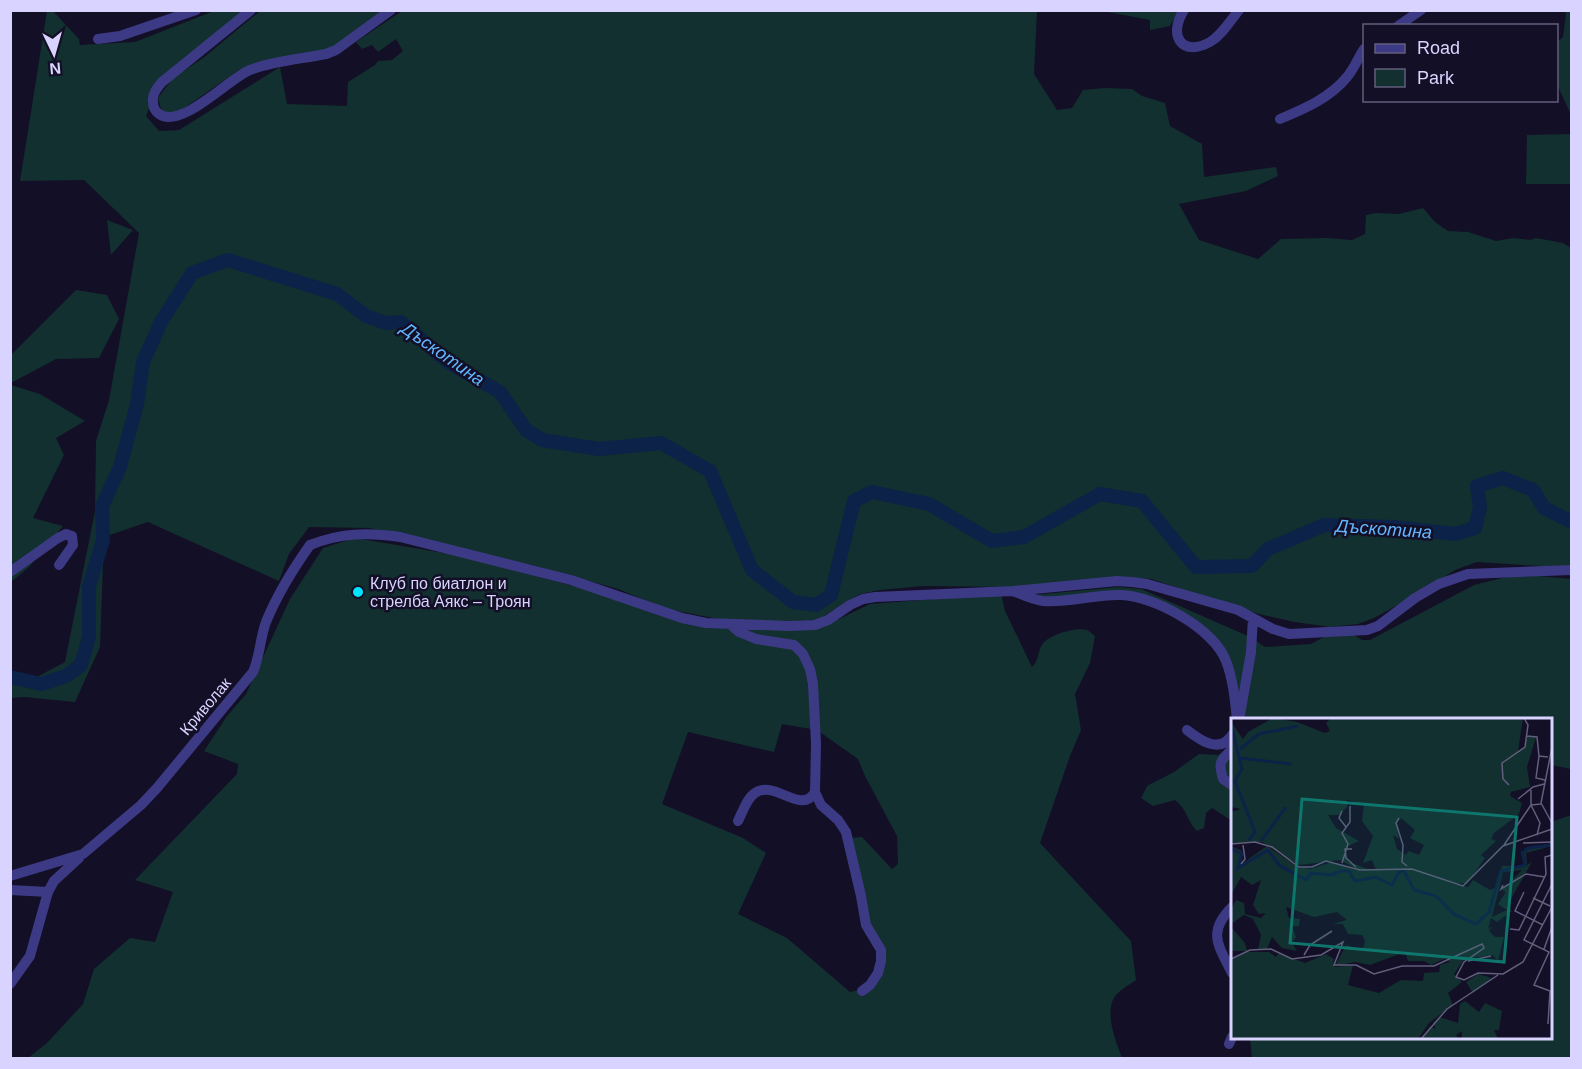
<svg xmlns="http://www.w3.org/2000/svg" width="1582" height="1069" viewBox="0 0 1582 1069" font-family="Helvetica,sans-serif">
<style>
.green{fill:#12302f;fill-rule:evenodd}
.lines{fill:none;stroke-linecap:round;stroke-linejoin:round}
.river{stroke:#0c2248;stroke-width:14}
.minor{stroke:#3d3a85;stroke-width:10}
.poi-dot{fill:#00e5ff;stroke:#130f26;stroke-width:2}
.labels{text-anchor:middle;stroke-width:5;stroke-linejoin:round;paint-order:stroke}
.poi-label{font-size:16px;fill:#d9d4ff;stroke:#130f26;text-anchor:start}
.street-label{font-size:16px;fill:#d9d4ff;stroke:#130f26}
.water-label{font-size:18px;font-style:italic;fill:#62b6ff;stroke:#130f26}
.inset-river{fill:none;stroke:#0c2248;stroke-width:3}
.inset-road{fill:none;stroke:#625e7d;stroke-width:1.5}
.view{fill:#0f766e;fill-opacity:0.15;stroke:#0f766e;stroke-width:3}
.inset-edge{fill:none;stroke:#d9d4ff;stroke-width:3}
</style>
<rect width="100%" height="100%" fill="#130f26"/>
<path class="green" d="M47,11H53L79,39L80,45L135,42L214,11H248L158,86L146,116L159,131L179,130L280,67L287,104L347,106L348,82L375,65L378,61L392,60L403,51L396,39L378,52L372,45L362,49L356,42L402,11H1037L1034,74L1057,110L1072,108L1083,90L1106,88L1132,89L1142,96L1165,103L1170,126L1202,144L1204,177L1276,167L1278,176L1246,191L1179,204L1199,240L1258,259L1281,239L1326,238L1352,240L1365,234L1366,215L1376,213L1399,214L1423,208L1435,222L1448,231L1468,232L1496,241L1513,238L1530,240L1536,238L1563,243L1571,248V568L1477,562L1455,570L1423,591L1374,618L1358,624L1330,627L1295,622L1259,614L1151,579L1124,577L1016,587L923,586L880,590L860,594L816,621L735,622L666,609L618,589L532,565L369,528L309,527L289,554L279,581L148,522L104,537L100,647L75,702L24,697L11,698L10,675L35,678L65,662L95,511L96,441L109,400L139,233L84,180L20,181Z
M260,11H389L324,52L239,70L177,113L162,112L158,98L173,78L203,58Z
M1102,11H1179L1170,26L1150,30V20Z
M1564,11H1571V115L1557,84V42L1563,37L1566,14Z
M1571,134V184H1526L1527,135Z
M107,220L133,230L111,255Z
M76,290L107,295L119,319L99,358L56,359L11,383V355Z
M11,385L40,394L85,421L56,438L64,455L33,518L63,526L29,567L11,582L10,418L12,414L11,412Z
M355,538L456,555L581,588L685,623L837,620L870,604L1001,594L1005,611L1032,667C1039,661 1037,652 1042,645C1048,635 1075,627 1087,630C1090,631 1092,634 1095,636L1090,663L1075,694L1081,730L1070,756L1040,843L1131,941L1136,980C1129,985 1115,992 1112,1002C1107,1021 1116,1041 1122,1058H28L47,1043L83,1004L94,969L130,938L155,942L173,892L135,880L237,774L238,764L204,751L227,716L246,694L290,599L323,548ZM782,724L817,730L858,759L865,776L897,836L898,864L892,869L862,837L850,838L871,930L881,961L877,973L859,990L850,992L787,938L738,914L766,853L743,838L662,804L688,732L774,752Z
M1538,576L1572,579L1571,769L1551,765L1550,720L1243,719L1244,715L1226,654L1154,600L1050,598L1033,595L1118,587L1141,589L1250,637L1265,647L1311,644L1324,637L1354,635L1362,640H1370L1474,585L1506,577Z
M1232,745V821L1212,808L1206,813L1204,828L1197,831C1186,820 1188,810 1175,800L1153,806L1141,798L1147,786L1174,772L1199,754L1218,755Z
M1571,815V1058H1252L1250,1038H1550L1551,822Z"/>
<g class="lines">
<path class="river" d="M10,677L41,684L66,676L81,665L89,637V586L103,540L102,506L120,467L137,404L143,362L161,322L192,273L228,260L337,294L366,316L386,323L401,322L449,363L500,392L526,430L542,440L599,449L661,443L710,471L752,570L793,602L816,605L831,595L854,501L872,492L929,504L992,541L1024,537L1100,494L1142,501L1196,567L1252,566L1268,549L1324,525L1394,527L1455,534L1475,528L1480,507L1477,486L1503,478L1533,490L1544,508L1572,522"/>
<path class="minor" d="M251,10L162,82C157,88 152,94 153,102C153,107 155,111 159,114C181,130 229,78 250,70C273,61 301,59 326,54L336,50L391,10
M1184,10C1167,37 1183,57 1210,42C1222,35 1230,21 1239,10
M1398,26L1421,10
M98,39L120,36L196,10
M1280,119C1304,109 1330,98 1347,77C1354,69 1358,58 1364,49
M10,572L58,538L66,534L72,536L73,545L59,565
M1013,591C1023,595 1033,600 1043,601C1069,603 1096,594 1121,595C1155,596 1214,629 1226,661C1233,679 1235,700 1237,720
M731,625L739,632L756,639L794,645L803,654L810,669L813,684L816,744L815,792L821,805L838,820L846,832L861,896L866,925L881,950V961L878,973L870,985L862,991
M1240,715L1251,652L1253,618
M1187,730C1201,741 1220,754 1232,735
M1232,749C1220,762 1218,761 1223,779L1232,785
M738,821C742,813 747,798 755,793C775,779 801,816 815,792
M10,876L83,854L141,805L157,788L253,672C260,656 260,638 266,622C277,595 293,569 310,545C340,533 368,532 400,537L571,580L682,618L706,623L789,626L815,625L828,620L850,605L863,599L875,597L1013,591L1117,581L1132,582L1147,584L1238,610L1273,629L1289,634L1367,630L1378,626L1415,598L1439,584L1468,574L1572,570
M10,890L48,892
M1232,907C1207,932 1218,945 1232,973
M10,984L30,956L48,892L54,881L79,858
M1229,1044L1232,1037"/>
</g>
<circle class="poi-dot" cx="358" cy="592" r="6"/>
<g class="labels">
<g class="poi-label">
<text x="370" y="589">Клуб по биатлон и<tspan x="370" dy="18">стрелба Аякс – Троян</tspan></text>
</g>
<g class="street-label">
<text transform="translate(205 706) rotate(-50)" y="6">Криволак</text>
</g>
<g class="water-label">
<text transform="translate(443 354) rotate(35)" y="6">Дъскотина</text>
<text transform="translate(1384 529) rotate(4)" y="6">Дъскотина</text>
</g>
</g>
<g transform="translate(1231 718)">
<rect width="321" height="321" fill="#130f26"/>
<path d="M42,0L66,4L94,15L99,13L95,5L100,0H292L287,33L294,28L295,19H305L296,49L299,69L280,74L279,78L291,85L288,96L263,115L260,121L265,123L250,137L254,140L236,166L216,164L237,169L242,162L259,172L265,170L271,148H293V131L321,125V128L295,135L296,147L301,144L276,188L281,193L266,204L260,200L257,211L261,208L258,213L264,219H273L267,243L262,237L239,240L247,234L232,243L223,256L231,264L217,275L222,287L198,305L187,321H0V242L16,234H38L45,239L48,235L74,245L95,236L103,241L102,245L104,249L122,247L117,267L148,275L170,262L192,263L193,255L208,254L209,247L219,244L216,241L222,237L200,247L193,243H177L174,234L139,247L124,244L104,248L115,227L132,232L134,222L131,217L117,216L112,206H102L116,202L106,194L83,199L55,189L58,200L69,201L68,208H61L65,219L61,224L66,233L51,230L41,219L36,231L27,232L30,217L22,201L13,197L0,206V191L5,182L13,185L14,196L30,200L35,195L28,196L22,187L30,162L21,167L10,159L0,177V128L11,133L9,147L36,128L67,149L80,151L100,144L124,152H137L126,151L109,142L68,147L31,124L0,125V94L10,91L0,89V4L12,21L17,14ZM116,82L133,86L131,103L142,118L132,145L141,142L145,152L169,151L139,152L116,143L115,129L128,123L105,110L97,97H108L116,89ZM170,100L184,112L179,120L193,127L188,137L177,133L175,137L166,131L162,117L168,121L165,105ZM291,152L271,172L275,174L267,186L276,192L261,199L272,154ZM0,209L14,225L16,233H0ZM247,256L261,260L242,275L235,264ZM234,283L248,294L254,285L271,293L268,312H263L267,321H231V313L225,317L228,321H191L199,308L205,311L202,305L208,299L227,305L229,286Z" fill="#12302f" fill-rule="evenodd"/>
<path class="inset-river" d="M0,7L11,51L4,63L24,114L18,122M9,31L28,16L67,8M8,40L61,46M30,123L55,89M0,131L11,136L7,150L37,132L48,147L75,162L80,155L100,157L110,153H118L124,163L145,159L161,167L168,154L173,153L183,172L205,178L223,196L245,206L258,194L270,153L294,147L291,135L297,130L321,127"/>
<path class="inset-road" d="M296,18L306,19L308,38L317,39M321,29L310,85L321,105M308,38L305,60L314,62M278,67L272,61L271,45L294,29L297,7L293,0M300,72V87L309,105L306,117M287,81L302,69L313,66M111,93L108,100L115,109M168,100L165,105L172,127L171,144L176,148M292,125L321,124M0,126L24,124L41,129L68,149H81L95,143L129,152L181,151L232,168L272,128L321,111M273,127L300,87L310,86M121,131H114L115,140L125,149M111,145L117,126L111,115L119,104V88M10,146L14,141L12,127M272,167L270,171L295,156L314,159M293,174L284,193L312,207M302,180L319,188M279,211L288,212L315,156L314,139L321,137M313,231L321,209M73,237L79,227L101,213M0,241L19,232L40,231L61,241L90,237L112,224L103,247H125L143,256L171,248H203L251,226L253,230L233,244L225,259L233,262L247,255L272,256L292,244L321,189M237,243L260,238M317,306L319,273L303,267L318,234L293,222L321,166M190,321L216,291L267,257"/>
<path class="view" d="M71,81L286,99L273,244L59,225Z"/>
<rect width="321" height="321" class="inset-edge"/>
</g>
<rect width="1582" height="1069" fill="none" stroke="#d9d4ff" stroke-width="24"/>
<rect x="1363" y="24" width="195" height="78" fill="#130f26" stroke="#625e7d" stroke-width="1.5"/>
<rect x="1375" y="44" width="30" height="9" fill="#3d3a85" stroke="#625e7d" stroke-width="1.5"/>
<text x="1417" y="54" font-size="18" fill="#d9d4ff">Road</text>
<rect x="1375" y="69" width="30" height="18" fill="#12302f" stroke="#625e7d" stroke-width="1.5"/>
<text x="1417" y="84" font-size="18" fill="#d9d4ff">Park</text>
<g transform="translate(54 54) rotate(175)" stroke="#130f26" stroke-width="4.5" paint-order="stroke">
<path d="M0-4.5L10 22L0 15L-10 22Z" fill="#d9d4ff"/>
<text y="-9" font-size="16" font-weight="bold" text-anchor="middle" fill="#d9d4ff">N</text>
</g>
</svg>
